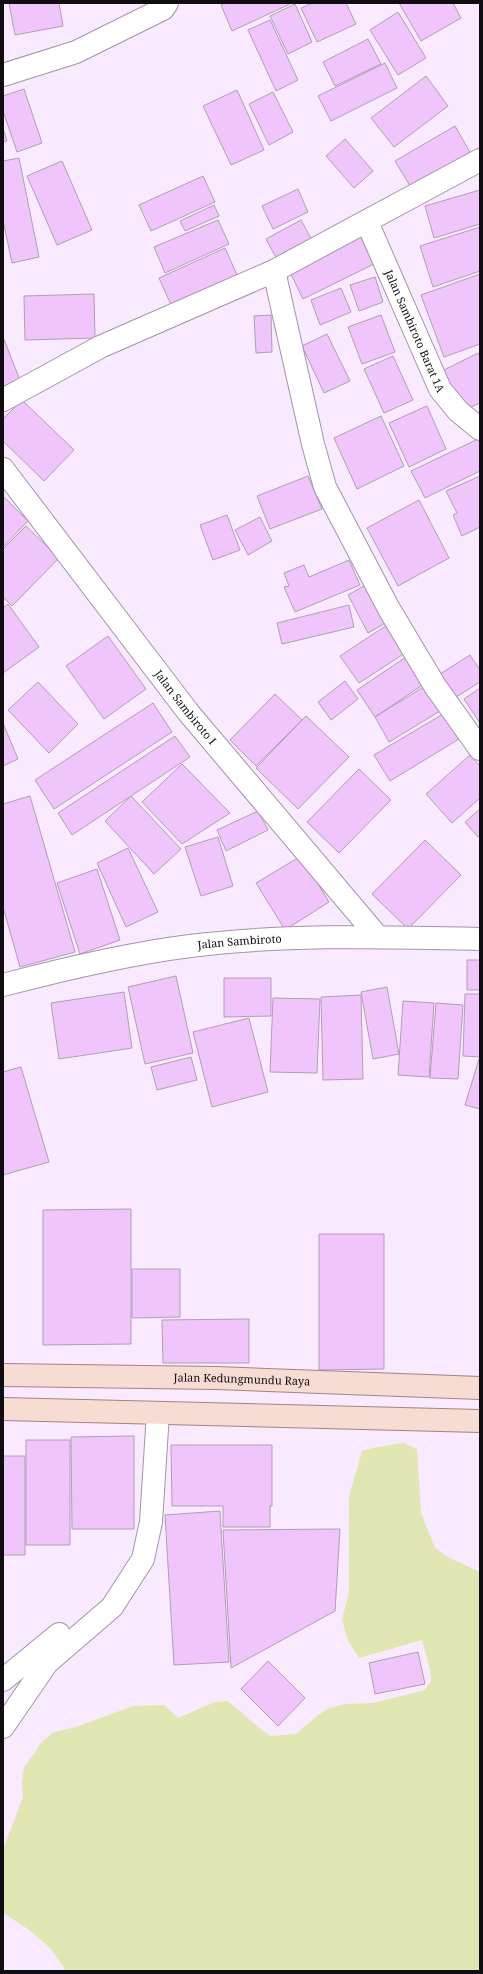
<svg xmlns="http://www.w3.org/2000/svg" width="483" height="1974" viewBox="0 0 483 1974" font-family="'Noto Serif',serif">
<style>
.green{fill:#e1e7b3}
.building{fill:#efc5fc;stroke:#afa0b3}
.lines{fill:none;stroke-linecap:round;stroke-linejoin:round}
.minor-casing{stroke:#a394a8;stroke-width:24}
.major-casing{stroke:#a3847e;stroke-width:24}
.minor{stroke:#fff;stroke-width:22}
.major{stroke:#f7dcd4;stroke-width:22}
.labels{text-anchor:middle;stroke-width:3;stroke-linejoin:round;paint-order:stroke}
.street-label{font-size:11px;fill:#110b12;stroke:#faeaff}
</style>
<rect width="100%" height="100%" fill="#faeaff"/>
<path class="green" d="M404,1443L417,1449L421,1513L435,1548L448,1557L480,1572V1971H66L51,1949L28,1929L3,1913V1850L23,1797L22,1782L24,1768L41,1743L52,1733L82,1725L133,1706L164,1705L178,1718L215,1702L228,1701L258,1727L271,1736L296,1734L318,1715L330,1708L344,1704L373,1703L425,1690L431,1681V1673L422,1640L359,1658L348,1641L342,1619L349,1593V1496L362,1451L377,1447Z"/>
<path class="building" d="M9,3H59L63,26L15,35Z
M225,3H289L290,4L232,31L221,5Z
M313,3H346L356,24L317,42L301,8Z
M399,3H453L461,18L421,41Z
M295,4L312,42L288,54L270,16Z
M398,12L426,58L398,75L370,30Z
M270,20L298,80L276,91L248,30Z
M368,39L381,64L335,86L323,62Z
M385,63L397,88L331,121L318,96Z
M426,76L448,106L394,147L371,118Z
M24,89L42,143L17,152L3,111V96Z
M237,90L264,150L231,165L203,106Z
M273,92L293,132L269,145L249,104Z
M455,126L471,154L412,189L395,161Z
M3,128L7,141L3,142Z
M345,139L373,171L354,188L326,156Z
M19,158L39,257L12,263L3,220V161Z
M62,161L92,230L57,245L27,176Z
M203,176L215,202L151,231L139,205Z
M298,189L308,212L273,229L262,206Z
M480,190V224L434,238L425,206Z
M214,205L219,216L185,231L180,221Z
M218,220L229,244L165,273L154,247Z
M301,220L315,246L280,265L266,239Z
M480,227V271L433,287L420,246Z
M359,233L374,264L303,299L288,268Z
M225,248L238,277L172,307L159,278Z
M480,274V344L444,357L421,295Z
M375,277L383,302L359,311L350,285Z
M341,288L351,312L320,325L311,300Z
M94,294L95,338L25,340L24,296Z
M271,315L272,352L256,353L254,316Z
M381,315L395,352L362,364L348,327Z
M327,334L350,381L324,393L302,346Z
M3,337L20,380L3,387Z
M478,353L480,357V403L460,412L440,372Z
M393,356L413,400L384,413L364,369Z
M22,400L74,450L44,481L3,441V419Z
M427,406L446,449L409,467L389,423Z
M381,416L404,466L357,489L334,438Z
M478,439L480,443V471L425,498L411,471Z
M308,476L322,509L270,529L257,496Z
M480,476V527L462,536L453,515L457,513L446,491Z
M3,496L28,521L3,547Z
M419,500L449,558L398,586L367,528Z
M227,515L240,550L213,560L200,525Z
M260,517L272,541L248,555L235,530Z
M26,526L59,558L12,606L3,597V549Z
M349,560L360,585L295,612L284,587L289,586L284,573L304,565L309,577Z
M369,583L389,621L368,633L348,595Z
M8,604L39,647L3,673V608Z
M349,605L354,627L282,644L277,623Z
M387,625L405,653L359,683L340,656Z
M108,636L146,689L104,719L66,666Z
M409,655L427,682L375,717L357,690Z
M470,655L480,670V682L456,697L440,674Z
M345,681L358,699L331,720L318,702Z
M38,682L78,724L49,753L8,710Z
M430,683L445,708L389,742L375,717Z
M480,688V723L464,699Z
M275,694L302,720L256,766L230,740Z
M153,703L172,732L54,809L35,780Z
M443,714L459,739L390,781L374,755Z
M306,716L349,757L298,809L256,768Z
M3,723L18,759L3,766Z
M175,736L190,757L72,835L58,813Z
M470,755L480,766V798L452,823L426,794Z
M182,764L230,813L182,844L142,802Z
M359,769L391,800L339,853L307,822Z
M30,796L75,952L20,967L3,907V804Z
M131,796L181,849L154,874L105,821Z
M480,809V835L478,837L465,822Z
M258,811L268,830L226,851L217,830Z
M218,837L233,886L201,896L185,847Z
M425,840L461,875L408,929L372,894Z
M128,848L158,912L126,927L97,863Z
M301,856L329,902L285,930L256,883Z
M97,869L120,940L80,954L57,883Z
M467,960H480V990H467Z
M176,976L193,1053L145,1064L128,987Z
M224,978H271V1016L224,1017Z
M387,987L399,1054L373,1059L361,992Z
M124,992L132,1048L59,1059L51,1003Z
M465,994H480V1057L463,1056Z
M361,995L363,1079L323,1080L321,997Z
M273,998L320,999L317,1073L270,1072Z
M403,1001L434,1003L429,1077L398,1075Z
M436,1003L463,1005L458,1079L430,1078Z
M249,1018L268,1092L212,1107L193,1032Z
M191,1057L197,1080L157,1090L151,1067Z
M479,1059L480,1060V1109L465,1105Z
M21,1067L49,1162L3,1175V1072Z
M131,1209V1344L43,1345V1210Z
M319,1234H384V1369L319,1370Z
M132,1269H180V1317L132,1318Z
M249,1319V1363H163L162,1320Z
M134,1436V1529H72L71,1437Z
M26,1440H70V1545H26Z
M171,1445H272V1506H270V1527H223V1506H172Z
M3,1456H25V1555H3Z
M220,1511L229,1662L174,1665L165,1515Z
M340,1529L335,1611L231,1668L223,1530Z
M418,1652L425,1684L375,1694L369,1663Z
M268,1661L305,1698L278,1726L241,1689Z"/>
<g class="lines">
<g class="minor-casing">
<g id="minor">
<path d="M3,75L76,52L163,9L167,3"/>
<path id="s1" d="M367,222L440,389L458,411L480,429"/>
<path d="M274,271L313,444L325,487L389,609L435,686L480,749"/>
<path d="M3,400L100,347L274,271L480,160"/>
<path id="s2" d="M3,469L188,712L378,937"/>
<path id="s3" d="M3,985C64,969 127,954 190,946C286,934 383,937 480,939"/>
<path d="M3,1680L59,1634"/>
<path d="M3,1727L47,1663L112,1607L143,1559L151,1522L158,1413"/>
</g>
</g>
<g class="major-casing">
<g id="major">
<path id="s4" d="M3,1375L217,1378L480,1388"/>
<path d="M3,1409L480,1421"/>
</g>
</g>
<use href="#minor" class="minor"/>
<use href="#major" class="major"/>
</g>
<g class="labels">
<g class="street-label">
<text dy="4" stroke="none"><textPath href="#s1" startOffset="119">Jalan Sambiroto Barat 1A</textPath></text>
<text dy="4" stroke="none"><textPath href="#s2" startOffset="300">Jalan Sambiroto I</textPath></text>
<text dy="4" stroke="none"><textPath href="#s3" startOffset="241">Jalan Sambiroto</textPath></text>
<text dy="4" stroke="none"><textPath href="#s4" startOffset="239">Jalan Kedungmundu Raya</textPath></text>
</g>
</g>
<rect width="483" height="1974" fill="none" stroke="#110b12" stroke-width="8"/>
</svg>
